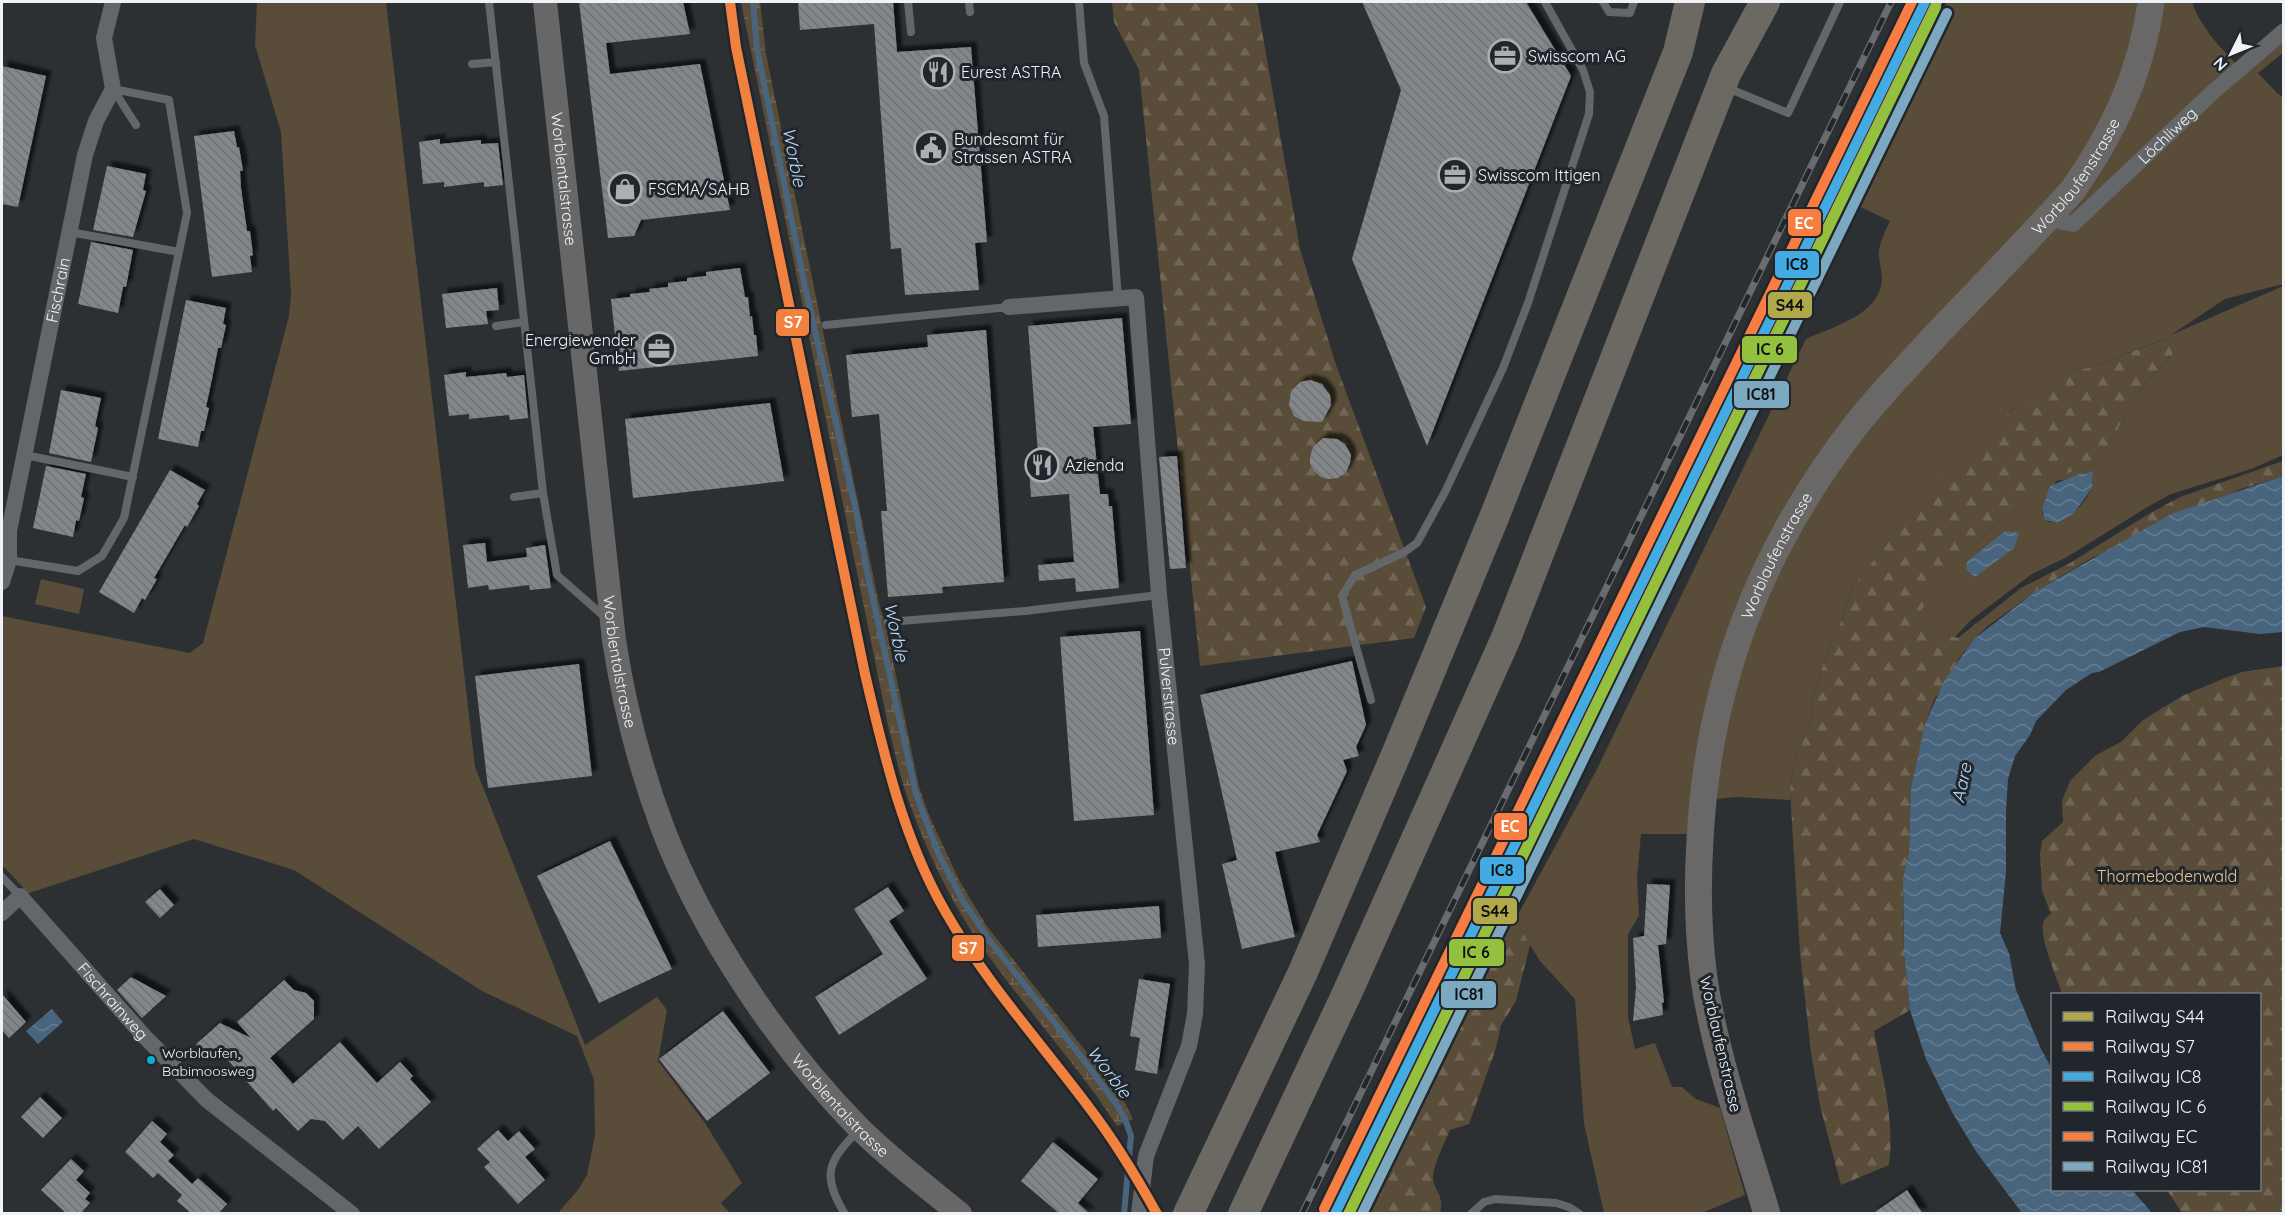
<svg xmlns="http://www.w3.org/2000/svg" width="2285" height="1215" viewBox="0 0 2285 1215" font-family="Quicksand,sans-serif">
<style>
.green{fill:#594c38;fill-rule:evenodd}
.forest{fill:url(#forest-firs)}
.wetland{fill:url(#wetland-marsh)}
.water{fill:url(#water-waves)}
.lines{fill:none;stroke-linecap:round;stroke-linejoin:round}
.stream{stroke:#49657e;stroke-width:6}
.building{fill:url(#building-back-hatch);filter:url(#shadow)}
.service{stroke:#646769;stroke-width:8}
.minor{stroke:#646769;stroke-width:16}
.secondary{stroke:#676768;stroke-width:24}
.primary{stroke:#696866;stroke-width:27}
.motorway{stroke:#6c6963;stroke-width:30}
.rail-casing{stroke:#696c6e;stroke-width:7}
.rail{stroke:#20262c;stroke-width:4.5;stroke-dasharray:14;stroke-linecap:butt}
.rail-1-casing{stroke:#20262c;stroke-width:15}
.rail-2-casing{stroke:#20262c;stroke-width:15}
.rail-3-casing{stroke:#20262c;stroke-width:15}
.rail-4-casing{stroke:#20262c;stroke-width:15}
.rail-5-casing{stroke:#20262c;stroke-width:15}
.rail-6-casing{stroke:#20262c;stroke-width:15}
.rail-1{stroke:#b0a84a;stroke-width:10}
.rail-2{stroke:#f1813e;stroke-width:10}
.rail-3{stroke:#43aae2;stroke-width:10}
.rail-4{stroke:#93c13e;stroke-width:10}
.rail-5{stroke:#f77d43;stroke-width:10}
.rail-6{stroke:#7da9c0;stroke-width:10}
.bus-dot{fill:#0dafd3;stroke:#20262c;stroke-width:2}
.labels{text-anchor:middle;stroke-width:6;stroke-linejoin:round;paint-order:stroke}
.bus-label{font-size:14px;fill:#eff3f7;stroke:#20262c;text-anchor:start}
.poi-label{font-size:16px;fill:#eff3f7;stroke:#20262c;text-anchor:start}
.street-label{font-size:16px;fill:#eff3f7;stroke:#20262c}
.park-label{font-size:16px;fill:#ecc68d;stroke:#20262c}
.water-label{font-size:18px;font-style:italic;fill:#bcdbf7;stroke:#20262c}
.line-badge{stroke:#20262c;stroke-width:2}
.badge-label{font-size:16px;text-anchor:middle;font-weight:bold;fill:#fff}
.pale-badge-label{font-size:16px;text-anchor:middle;font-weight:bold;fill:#111}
</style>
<defs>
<pattern id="forest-firs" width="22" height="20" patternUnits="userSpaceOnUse" patternTransform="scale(1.5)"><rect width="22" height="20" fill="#594c38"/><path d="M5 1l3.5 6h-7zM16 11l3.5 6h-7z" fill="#716656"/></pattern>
<pattern id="wetland-marsh" width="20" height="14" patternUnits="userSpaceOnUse" patternTransform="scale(1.5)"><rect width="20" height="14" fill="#594c38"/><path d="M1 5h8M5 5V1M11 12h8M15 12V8" fill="none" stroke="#716656"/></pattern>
<pattern id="water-waves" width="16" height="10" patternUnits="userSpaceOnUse" patternTransform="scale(1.5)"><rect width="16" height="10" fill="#49657e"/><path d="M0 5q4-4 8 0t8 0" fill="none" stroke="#647c91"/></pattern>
<pattern id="building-back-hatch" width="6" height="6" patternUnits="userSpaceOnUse" patternTransform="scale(1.5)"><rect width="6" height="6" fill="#84878a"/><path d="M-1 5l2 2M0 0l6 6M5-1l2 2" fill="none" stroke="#6f7174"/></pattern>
<filter id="shadow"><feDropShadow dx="5.5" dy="-5.5" stdDeviation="1.5" flood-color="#0009"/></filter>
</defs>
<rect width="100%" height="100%" fill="#2d3033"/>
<path class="green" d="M257,2H386L475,767L585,1045L657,997L667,1010L658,1061L705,1123L742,1183L721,1203L730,1213H558L578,1190L587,1175L595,1135L594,1080L577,1036L482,991L294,870L194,839L20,896L23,887L2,865V616L190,653L203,643L289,316L291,294L281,132L255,45Z
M1947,2H2140L2135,34L2111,104L2062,184L1811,469L1693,775L1687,834H1641L1637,878L1639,916L1628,934V1017L1635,1049L1655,1043L1672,1087H1682L1696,1099L1720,1108L1745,1195L1702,1213H1604L1584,1124L1575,999L1540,961L1530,945L1519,925V913L1596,771L1806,339C1834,326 1880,315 1882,279C1882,270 1878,260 1879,251C1880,241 1886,230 1890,221L1850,202Z
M2153,2H2192C2200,27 2221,48 2240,68L2283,32V53L2258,73L2277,93L2283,97V284L2225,299L2171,335L2283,286V455L2251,469L2171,494L2149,506L2067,557L2032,574L1971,620L1955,637L1911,623L1956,561L1996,525L2058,477L2098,462L2145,383L2174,353L2166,338L2089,368L2061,372L2008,413L1993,437L1973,452L1907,514L1887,544L1853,586L1843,618L1830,645L1814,691L1810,725L1796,753L1790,790V800L1738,797L1703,800L1718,708L1821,474L2073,191ZM2093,471C2092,476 2093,482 2092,486C2088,502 2065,525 2048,522L2042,513V509L2056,481L2073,478L2081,473L2085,474Z
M41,579L84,589L79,614L35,604Z"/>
<path class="forest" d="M1112,2H1257L1300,249L1336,365L1426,607L1414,638L1200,666L1139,70L1114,22Z
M2167,338L2174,353L2145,383L2098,462L2058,477L1996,525L1956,561L1912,623L1958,638L2021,588L2070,563L2147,515L2180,497L2283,461V476L2241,489L2090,559L2036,591L1989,625L1974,639L1960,657L1934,700L1925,724L1911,787L1909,852L1903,878V914L1904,954L1910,1010L1874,1031C1882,1075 1895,1120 1889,1165L1841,1185L1820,1106L1811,1052L1800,953L1790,790L1796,753L1810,725L1814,691L1830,645L1843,618L1853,586L1887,544L1907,514L1942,475L1993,437L2008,413L2061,372L2089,368Z
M2283,666V1213H2182L2167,1190H2260V994H2062C2058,980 2037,933 2044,921C2045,918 2048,916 2051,914L2042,891L2040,854L2042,841L2063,822L2062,801L2070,781L2096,755L2121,742L2143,720L2182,696L2225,678L2242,672Z
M1519,913V925L1530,945L1516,1001L1501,1025L1496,1048L1469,1124L1450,1130C1444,1144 1435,1161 1433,1176C1432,1190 1445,1194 1440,1213H1366L1500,941Z"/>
<path class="wetland" d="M741,2H760L766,54L879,604L886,627L919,787L929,815L959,880L986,925L1122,1097L1133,1119L1117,1126C1079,1067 1031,1015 990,958C954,909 927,853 907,796C899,773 894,749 888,725Z"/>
<path class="water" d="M2093,471L2092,488L2085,498L2073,514L2057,523L2045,520L2042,509L2050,486L2081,473L2085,474Z
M2283,476V632L2260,634L2204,627L2180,632L2099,672L2092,673L2066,690L2036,721L2030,735L2015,756L2008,779L2006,810V872L2000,933L2009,953L2016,990L2041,1049L2052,1069V1190H2132L2152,1213H2022L1977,1153L1952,1112L1926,1059L1910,1010L1904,954L1903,878L1909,852L1911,787L1925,724L1944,681L1974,639L2036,591L2171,514Z
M2005,531L2019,533L2014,548L1975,577L1966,570L1967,562Z
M52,1009L63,1022L38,1044L26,1031Z"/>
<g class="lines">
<path class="stream" d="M753,2L757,49L805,287L855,506L867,572L916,794L938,853L963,901L990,941L1076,1050L1117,1105L1125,1119L1131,1136L1124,1214"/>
</g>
<path class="building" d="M579,2H683L690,34L606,43L610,74L700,64L730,210L641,220L634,236L608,238Z
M798,2H893L897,52L971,47L987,242L975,243L979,290L905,295L901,248L891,249L874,24L800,30Z
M1362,2H1526L1571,76L1427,446L1352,259L1401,90Z
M2,66L46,76L18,207L2,204Z
M234,131L237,147H239L243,171H240L241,188L247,231H250L253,255L250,256L252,272L212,277L194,136Z
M440,139V144L481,140V144L498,143L503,185L484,187V182L444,187V182L423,184L419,142Z
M107,166L146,174L143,190L146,191L133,237L93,230Z
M91,242L133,250L126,287H123L118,313L78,304Z
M740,268L745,297H748L750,317L752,316L754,335H756L758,356L619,371L611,299L630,297V294L650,292L649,289L668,287V283L687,281V278L706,276V272Z
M497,288L499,310L486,311L488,324L446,328L442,294Z
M186,300L226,308L223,324L226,325L221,348H218L212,379L206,407L209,408L204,431H201L198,447L158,439Z
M1122,318L1131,424L1093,427L1100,494H1108L1109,506H1112L1119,588L1076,592L1075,578L1039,581L1038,565L1074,562L1069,494L1031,497L1028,454L1038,453L1028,326Z
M986,330L1004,582L942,587L943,593L888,597L881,511H887L879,414L852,417L846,355L928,347L927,335Z
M466,372V377L506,373L507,377L524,375L528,418L510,420L509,415L469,419V414L449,416L444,375Z
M1310,380L1322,384L1330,395L1331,405L1322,422L1303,421L1294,416L1289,405L1291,391L1300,382Z
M61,390L101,398L95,426L98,428L91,462L49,453Z
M770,403L784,481L633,498L625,419Z
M1323,438L1337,439L1345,444L1351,455L1350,463L1346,472L1338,478L1328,479L1321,477L1314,471L1310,464V457L1313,447Z
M1177,456L1186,568L1170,569L1159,457Z
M46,466L86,474L81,497L84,498L79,521L76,520L73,537L33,528Z
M170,470L205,490L197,504L199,506L187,527L185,525L154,578L157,579L145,600L142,598L134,613L99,592Z
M485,543L487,562L527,557L526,548L545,545L551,588L530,590L529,585L489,590L488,585L468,588L463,545Z
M1140,631L1154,815L1074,821L1060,637Z
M1352,661L1366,725L1356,747L1359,756L1343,760L1347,771L1317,835L1320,842L1275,852L1295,937L1242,949L1222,864L1237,860L1200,695Z
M579,664L592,776L488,788L475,676Z
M610,841L672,969L599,1003L537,876Z
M1647,884L1670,885L1666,944L1658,945L1664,1002L1662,1003L1663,1015L1633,1021L1636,988L1633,938L1644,936Z
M888,887L904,911L889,921L927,979L839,1035L815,997L883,954L854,909Z
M160,889L174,905L160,918L145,902Z
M1159,906L1161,938L1038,947L1036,915Z
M131,977L166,996L142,1018L117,990Z
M1139,979L1170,984L1157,1074L1135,1070L1140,1038L1130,1036Z
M284,980L294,990L306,993L314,1001V1019L270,1058L293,1084L340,1042L377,1083L400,1062L413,1076L410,1079L431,1102L379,1149L358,1126L343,1140L325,1121L311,1119L298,1131L276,1108L273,1111L219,1050L209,1059L196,1044L220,1023L251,1038L237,1022Z
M2,994L26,1022L9,1038L2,1030Z
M723,1011L770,1073L707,1121L659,1059Z
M40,1097L62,1118L43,1138L21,1117Z
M152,1121L167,1134L160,1142L174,1155L168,1161L192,1184L198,1178L227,1204L218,1214H192L177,1201L182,1195L158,1173L153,1178L125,1152Z
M498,1130L508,1141L519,1131L535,1149L525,1157L545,1180L518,1204L484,1167L490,1162L477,1149Z
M1053,1142L1098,1179L1078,1203L1090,1214H1060L1021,1181Z
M71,1159L84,1171L76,1180L90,1193L85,1199L90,1203L80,1214H67L41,1190Z
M1907,1190L1923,1214H1872Z"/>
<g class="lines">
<path class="service" d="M489,2L543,493L557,575L607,619
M908,2L911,32
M969,2L970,12
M1079,2L1084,63L1104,116L1118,298
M1603,2L1609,12L1630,13L1634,2
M472,64L496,62
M1725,87L1788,113L1840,2
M70,232L179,252
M826,325L1009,307
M496,326L524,322
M25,455L133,477
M514,497L543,493
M9,560L78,571L102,556L124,518L187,213L169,100L113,89L136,125
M888,622L1025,611L1159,595
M1371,700L1342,596L1355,575L1403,553L1417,543L1445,492L1503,368L1528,303L1589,114L1590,92L1583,70L1545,2
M2,877L20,896
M845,1214C821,1175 828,1161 858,1131
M1471,1214L1484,1202L1495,1199L1556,1203L1569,1207L1580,1214"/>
<g class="minor">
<path id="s1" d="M2052,213L2062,222L2073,224L2214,91L2284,31"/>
<path id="s2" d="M1009,307L1136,297L1159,595L1197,964L1195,1014L1189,1046L1146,1156L1139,1214"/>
<path id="s3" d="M2,582L9,560V531L85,155L96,121L113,89L104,38L113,2"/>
<path id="s4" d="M2,913L20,896L144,1036L207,1100L352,1214"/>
</g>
<path class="secondary" id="s5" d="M545,2L614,640C624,705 640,768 663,829C703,934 780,1048 859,1128C890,1159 926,1186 960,1214"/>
<path class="primary" id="s6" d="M1767,1214C1744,1136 1716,1059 1704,979C1698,933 1697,887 1700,840C1708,683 1760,549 1856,425C1881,393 1910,364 1937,334C1982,287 2028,240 2072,191C2114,131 2141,74 2151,2"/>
<path class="motorway" d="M1188,1214L1303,972L1398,750L1495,515L1678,52L1690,2
M1243,1214L1348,991L1506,638L1726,74L1765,2"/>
<g class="rail-casing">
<path id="rail" d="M1302,1214L1891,2"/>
</g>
<use href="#rail" class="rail"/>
<g class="rail-1-casing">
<path id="rail-1" d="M1348,1214L1937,2"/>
</g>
<g class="rail-2-casing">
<path id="rail-2" d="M730,2L736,47L865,674C884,755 903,838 945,911C985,981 1040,1042 1088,1106C1114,1140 1136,1176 1157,1214"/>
</g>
<g class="rail-3-casing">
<path id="rail-3" d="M1335,1214L1925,2"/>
</g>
<g class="rail-4-casing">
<path id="rail-4" d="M1349,1214L1936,7"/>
</g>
<g class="rail-5-casing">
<path id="rail-5" d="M1324,1209L1912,2"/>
</g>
<g class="rail-6-casing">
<path id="rail-6" d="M1362,1214L1947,13"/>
</g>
<use href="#rail-1" class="rail-1"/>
<use href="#rail-2" class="rail-2"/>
<use href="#rail-3" class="rail-3"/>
<use href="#rail-4" class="rail-4"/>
<use href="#rail-5" class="rail-5"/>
<use href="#rail-6" class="rail-6"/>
</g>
<defs>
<g id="office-ring" transform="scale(1.725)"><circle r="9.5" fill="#20262c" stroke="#abafb2" stroke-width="1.5"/><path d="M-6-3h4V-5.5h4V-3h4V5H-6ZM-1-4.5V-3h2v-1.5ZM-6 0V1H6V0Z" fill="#abafb2"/></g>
<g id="restaurant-ring" transform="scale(1.725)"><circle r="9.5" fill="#20262c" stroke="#abafb2" stroke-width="1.5"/><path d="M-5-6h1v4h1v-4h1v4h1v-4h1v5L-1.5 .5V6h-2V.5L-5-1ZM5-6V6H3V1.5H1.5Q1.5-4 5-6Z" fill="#abafb2"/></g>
<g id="civic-ring" transform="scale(1.725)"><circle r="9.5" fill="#20262c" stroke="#abafb2" stroke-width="1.5"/><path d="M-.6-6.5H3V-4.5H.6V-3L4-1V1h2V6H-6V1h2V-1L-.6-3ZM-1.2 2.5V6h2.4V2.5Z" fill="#abafb2"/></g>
<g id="shop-ring" transform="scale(1.725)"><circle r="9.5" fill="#20262c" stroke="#abafb2" stroke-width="1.5"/><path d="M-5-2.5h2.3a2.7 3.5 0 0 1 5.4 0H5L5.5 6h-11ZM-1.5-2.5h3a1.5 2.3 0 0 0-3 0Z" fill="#abafb2"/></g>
</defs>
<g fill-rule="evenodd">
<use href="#office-ring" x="1505" y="56"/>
<use href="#restaurant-ring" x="938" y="72"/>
<use href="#civic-ring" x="931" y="148"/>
<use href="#office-ring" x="1455" y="175"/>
<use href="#shop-ring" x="625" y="189"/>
<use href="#office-ring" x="659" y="349"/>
<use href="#restaurant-ring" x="1042" y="465"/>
</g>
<circle class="bus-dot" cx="151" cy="1060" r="5"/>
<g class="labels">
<g class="bus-label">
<text x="162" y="1058">Worblaufen,<tspan x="162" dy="18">Babimoosweg</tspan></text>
</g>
<g class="poi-label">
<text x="1528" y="62">Swisscom AG</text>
<text x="961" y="78">Eurest ASTRA</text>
<text x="954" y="145">Bundesamt für<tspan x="954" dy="18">Strassen ASTRA</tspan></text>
<text x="1478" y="181">Swisscom Ittigen</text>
<text x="648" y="195">FSCMA/SAHB</text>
<text x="636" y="346" text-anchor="end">Energiewender<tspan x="636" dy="18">GmbH</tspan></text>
<text x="1065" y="471">Azienda</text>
</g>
<g class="street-label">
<text dy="6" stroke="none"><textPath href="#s1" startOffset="154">Löchliweg</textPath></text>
<text dy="6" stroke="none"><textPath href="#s6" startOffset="1166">Worblaufenstrasse</textPath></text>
<text dy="6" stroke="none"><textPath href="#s5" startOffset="178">Worblentalstrasse</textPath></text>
<text dy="6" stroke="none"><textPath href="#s3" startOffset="298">Fischrain</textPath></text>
<text dy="6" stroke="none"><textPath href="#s6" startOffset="680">Worblaufenstrasse</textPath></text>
<text dy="6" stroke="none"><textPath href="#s5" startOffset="664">Worblentalstrasse</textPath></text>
<text dy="6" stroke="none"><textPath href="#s2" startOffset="528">Pulverstrasse</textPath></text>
<text dy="6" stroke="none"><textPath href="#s4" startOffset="165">Fischrainweg</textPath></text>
<text transform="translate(1721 1044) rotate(77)" y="6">Worblaufenstrasse</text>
<text dy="6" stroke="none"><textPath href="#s5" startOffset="1168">Worblentalstrasse</textPath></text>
</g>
<g class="park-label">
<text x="2167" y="882">Thormebodenwald</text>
</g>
<g class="water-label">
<text transform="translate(794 157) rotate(79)" y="6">Worble</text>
<text transform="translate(896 632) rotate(78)" y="6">Worble</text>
<text transform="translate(1962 783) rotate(-78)" y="6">Aare</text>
<text transform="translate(1109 1072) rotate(53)" y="6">Worble</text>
</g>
</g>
<g class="line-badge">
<rect x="1787" y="208" width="35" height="29" rx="6" fill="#f77d43"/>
<rect x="1774" y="250" width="46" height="29" rx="6" fill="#43aae2"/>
<rect x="1767" y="291" width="46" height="28" rx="6" fill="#b0a84a"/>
<rect x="775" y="308" width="35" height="29" rx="6" fill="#f1813e"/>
<rect x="1741" y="335" width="57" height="29" rx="6" fill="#93c13e"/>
<rect x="1733" y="380" width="57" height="29" rx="6" fill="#7da9c0"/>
<rect x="1493" y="812" width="35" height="29" rx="6" fill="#f77d43"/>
<rect x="1479" y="856" width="46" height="29" rx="6" fill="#43aae2"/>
<rect x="1472" y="897" width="46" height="28" rx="6" fill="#b0a84a"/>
<rect x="951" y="934" width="34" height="28" rx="6" fill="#f1813e"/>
<rect x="1448" y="938" width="57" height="29" rx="6" fill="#93c13e"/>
<rect x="1440" y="980" width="57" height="29" rx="6" fill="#7da9c0"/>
</g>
<g class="badge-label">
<text x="1804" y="229">EC</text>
<text x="793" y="328">S7</text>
<text x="1510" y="832">EC</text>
<text x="968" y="954">S7</text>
</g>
<g class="pale-badge-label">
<text x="1797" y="270">IC8</text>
<text x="1790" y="311">S44</text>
<text x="1770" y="355">IC 6</text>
<text x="1761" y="400">IC81</text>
<text x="1502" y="876">IC8</text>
<text x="1495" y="917">S44</text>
<text x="1476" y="958">IC 6</text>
<text x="1469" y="1000">IC81</text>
</g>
<rect width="2285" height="1215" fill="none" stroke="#eff3f7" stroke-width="6"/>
<rect x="2051" y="993" width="210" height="198" fill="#20262c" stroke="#73787d" stroke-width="1.5"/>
<rect x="2063" y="1012" width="30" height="9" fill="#b0a84a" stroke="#73787d" stroke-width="1.5"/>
<text x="2105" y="1023" font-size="18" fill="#eff3f7">Railway S44</text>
<rect x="2063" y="1042" width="30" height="9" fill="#f1813e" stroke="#73787d" stroke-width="1.5"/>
<text x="2105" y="1053" font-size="18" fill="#eff3f7">Railway S7</text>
<rect x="2063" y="1072" width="30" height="9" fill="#43aae2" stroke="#73787d" stroke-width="1.5"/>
<text x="2105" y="1083" font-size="18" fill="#eff3f7">Railway IC8</text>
<rect x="2063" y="1102" width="30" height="9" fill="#93c13e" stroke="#73787d" stroke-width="1.5"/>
<text x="2105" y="1113" font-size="18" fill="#eff3f7">Railway IC 6</text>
<rect x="2063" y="1132" width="30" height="9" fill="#f77d43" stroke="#73787d" stroke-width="1.5"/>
<text x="2105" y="1143" font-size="18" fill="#eff3f7">Railway EC</text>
<rect x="2063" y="1162" width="30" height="9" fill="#7da9c0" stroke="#73787d" stroke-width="1.5"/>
<text x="2105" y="1173" font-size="18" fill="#eff3f7">Railway IC81</text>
<g transform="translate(2231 54) rotate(227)" stroke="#20262c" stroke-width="4.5" paint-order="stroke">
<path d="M0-4.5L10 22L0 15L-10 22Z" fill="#eff3f7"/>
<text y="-9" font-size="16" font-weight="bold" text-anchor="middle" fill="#eff3f7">N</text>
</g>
</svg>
